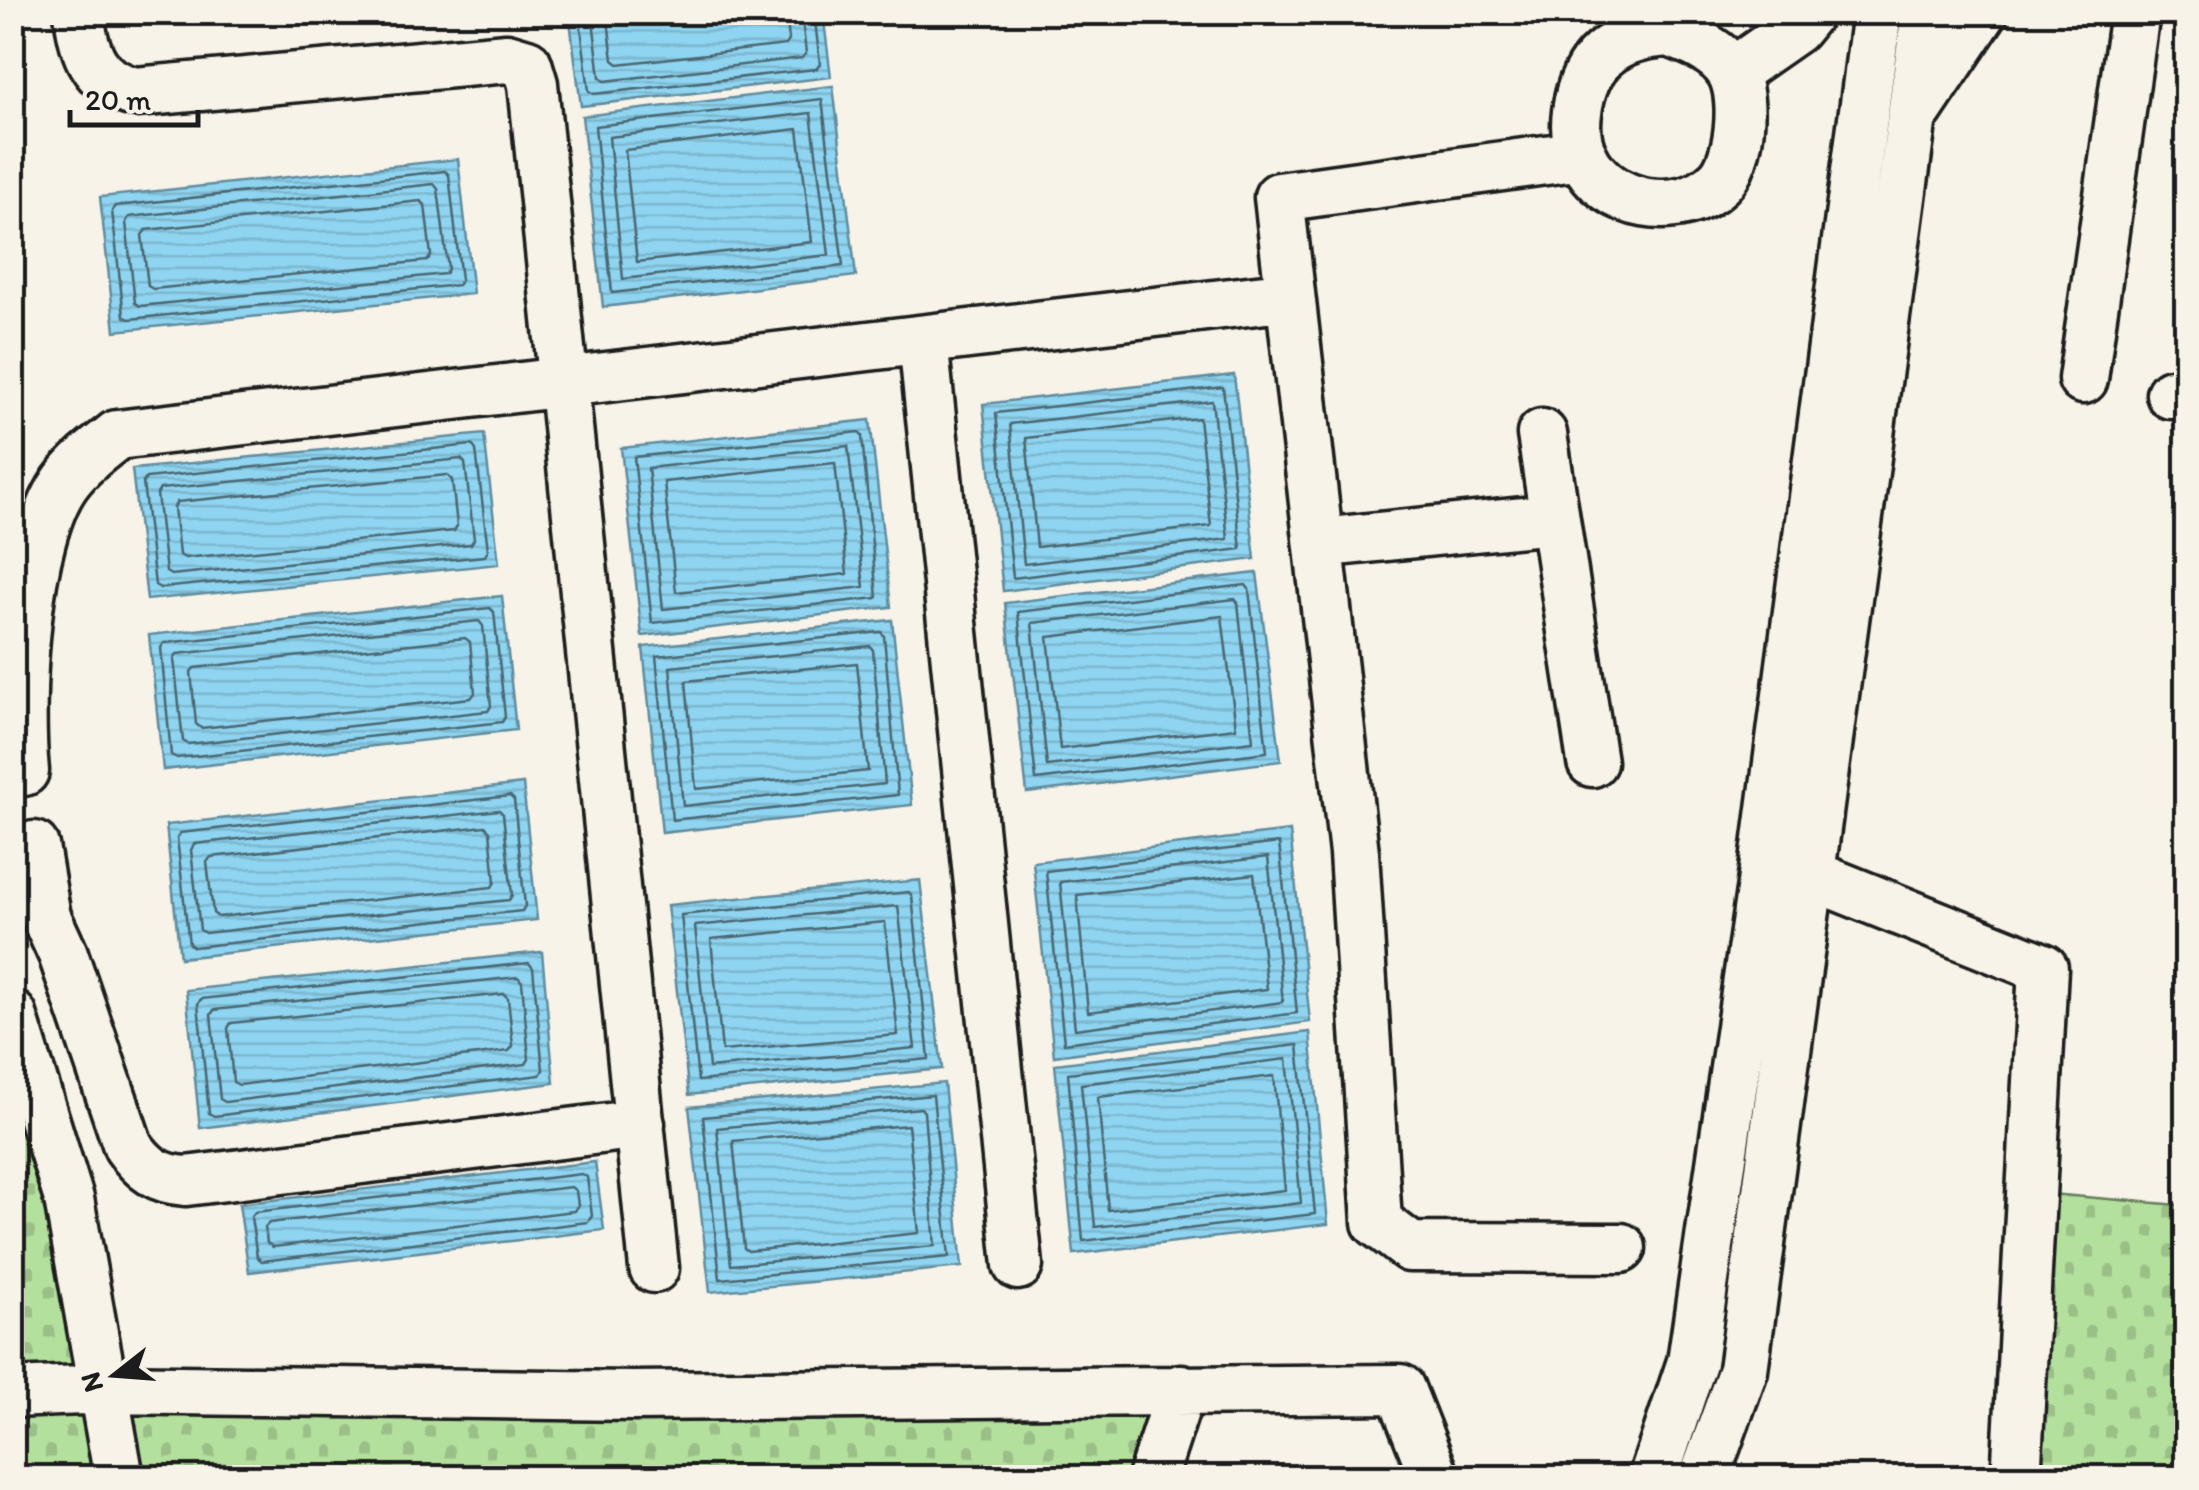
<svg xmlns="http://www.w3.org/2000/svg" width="2199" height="1490" viewBox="0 0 2199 1490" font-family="Itim,sans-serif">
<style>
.cemetery{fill:url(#cemetery-stones);stroke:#687e5d;stroke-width:2.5}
.water{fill:url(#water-rules);stroke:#618b9c;stroke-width:2.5}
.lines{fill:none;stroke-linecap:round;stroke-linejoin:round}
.shore{stroke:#4a6671;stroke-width:2.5}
.minor-casing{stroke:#1c1c1c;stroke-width:55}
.minor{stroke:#f7f3e8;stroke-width:48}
</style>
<defs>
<pattern id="cemetery-stones" width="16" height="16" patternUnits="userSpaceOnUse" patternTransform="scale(2.5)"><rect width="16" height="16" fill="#b4e09e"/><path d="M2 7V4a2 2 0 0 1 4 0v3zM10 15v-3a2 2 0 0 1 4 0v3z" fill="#9ac088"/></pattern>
<pattern id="water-rules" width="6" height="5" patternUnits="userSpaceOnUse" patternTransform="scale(2.5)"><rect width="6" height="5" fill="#8fd5f1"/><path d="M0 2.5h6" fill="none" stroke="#7bb6ce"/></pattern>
</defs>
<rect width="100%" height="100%" fill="#f7f3e8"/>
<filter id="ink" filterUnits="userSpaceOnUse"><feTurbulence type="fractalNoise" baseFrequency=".01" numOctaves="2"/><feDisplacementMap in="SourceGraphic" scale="20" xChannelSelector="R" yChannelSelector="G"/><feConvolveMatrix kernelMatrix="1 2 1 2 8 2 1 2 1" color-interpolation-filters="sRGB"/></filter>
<g filter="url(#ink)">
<path class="cemetery" d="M12,1101L47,1210L85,1414L1159,1411L1135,1477H13Z
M2050,1194L2178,1205L2175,1477L2035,1478Z"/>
<path class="water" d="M569,13H823L831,77L581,106Z
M833,86L856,276L603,307L582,116Z
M458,159L473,294L115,331L100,197Z
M1234,375L1255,559L1003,591L983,404Z
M870,420L891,607L642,636L621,448Z
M484,434L499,564L147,600L132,469Z
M1257,573L1281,761L1027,793L1005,603Z
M502,596L516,730L163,770L149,635Z
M892,620L912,805L662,833L643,647Z
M523,784L537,920L180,958L166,825Z
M1290,831L1310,1022L1054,1056L1033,862Z
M920,880L942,1069L689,1095L667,905Z
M542,952L554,1083L200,1128L186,990Z
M1310,1032L1328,1224L1074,1254L1055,1064Z
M944,1083L962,1267L710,1292L689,1107Z
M595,1162L604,1230L249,1272L239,1204Z"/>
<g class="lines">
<path class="shore" d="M579,12L589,91L594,94L816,69L820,64L814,12
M592,12L600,77L605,81L802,58L806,53L801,12
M607,12L613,60L618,64L786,45L789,40L786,12
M822,99L843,266L612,293L595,126Z
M811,113L829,255L623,279L609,137Z
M798,129L812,242L637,262L625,150Z
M445,171L449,175L461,280L458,285L129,319L124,316L112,211L115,206Z
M434,184L438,189L448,269L445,274L140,306L135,303L126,222L129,217Z
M421,201L425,205L431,256L427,261L153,289L148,286L142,235L146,230Z
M1223,387L1241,549L1013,578L996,413Z
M1212,401L1228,539L1024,564L1010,424Z
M1199,418L1211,526L1037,547L1026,438Z
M859,432L862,436L877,598L652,623L634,457Z
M472,445L476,450L488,550L485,556L160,588L155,585L143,483L146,478Z
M848,446L864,587L663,609L648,468Z
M461,459L465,463L474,539L471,544L171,575L166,572L157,494L160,489Z
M835,463L847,574L676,592L664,482Z
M447,475L452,480L457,526L454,531L185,558L179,555L174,507L177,502Z
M1246,585L1249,589L1267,752L1036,780L1018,612Z
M1235,599L1238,603L1253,741L1047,766L1032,623Z
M490,608L494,612L505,717L502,722L177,758L171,755L161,648L164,643Z
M1222,616L1236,728L1060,749L1048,637Z
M479,621L483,626L491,706L488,711L188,744L183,741L174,659L177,654Z
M881,632L884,636L898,795L672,820L656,656Z
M465,638L470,642L475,693L471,698L201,728L196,724L191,672L194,668Z
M870,646L873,650L885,784L683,806L670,667Z
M857,663L868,771L696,789L686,681Z
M510,796L514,800L525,906L522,911L194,947L189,944L177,838L180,833Z
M499,810L503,814L512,895L509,900L205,933L200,930L191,850L194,844Z
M485,826L490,831L495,882L492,887L218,917L213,913L207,862L211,857Z
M1279,843L1297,1013L1064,1043L1046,871Z
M1268,857L1283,1002L1075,1029L1060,882Z
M1254,874L1267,989L1088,1012L1077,895Z
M909,892L912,896L929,1059L698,1081L681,915Z
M898,906L915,1048L709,1068L695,926Z
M885,922L898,1035L722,1051L711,939Z
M529,963L533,968L543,1070L540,1075L214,1116L209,1113L198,1004L201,999Z
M518,977L522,982L529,1059L526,1064L225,1102L220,1099L211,1015L214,1010Z
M504,994L508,998L513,1046L509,1051L239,1085L233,1082L228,1028L231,1023Z
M1298,1045L1315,1214L1083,1241L1068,1073Z
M1287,1059L1301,1203L1095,1227L1081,1084Z
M1274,1076L1285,1190L1108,1210L1098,1097Z
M933,1095L949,1257L720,1279L703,1117Z
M921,1108L924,1112L935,1246L731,1265L717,1128Z
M908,1125L919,1233L748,1251L744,1248L733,1141Z
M582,1174L587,1177L592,1216L588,1222L262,1261L257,1257L251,1217L255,1212Z
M571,1187L576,1191L578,1205L574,1211L273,1247L267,1243L265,1227L269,1223Z"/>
<g class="minor-casing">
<path id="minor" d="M79,12C83,51 94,84 136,92L507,58L527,64L533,84L654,1268
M1669,32C1691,40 1720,51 1732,73C1746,99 1740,162 1719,182C1680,220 1606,207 1583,157C1576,143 1575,127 1577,112C1584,57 1616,35 1669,32Z
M1732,73L1795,29L1809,12
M1918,109L1983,12
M1582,155L1279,197L1354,853L1377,1222L1410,1247L1621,1248
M923,340L1018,1265
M2083,379L2135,12
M2171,394L2186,393
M1542,434L1592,762
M1319,543L1553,519
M24,771C17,701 24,539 66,482C80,463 99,449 117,435L1290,296
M34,846L46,917L63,954L128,1146C144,1169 158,1179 186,1181L640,1124
M1782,872L1811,875L2043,968L2017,1461L2019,1478
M12,1015L69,1199L119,1478
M12,1393L106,1389L633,1396L1400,1389L1435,1478
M1152,1478L1181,1389
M1653,1478L1692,1362L1764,870L1877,12
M1704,1478L1743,1370L1926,12"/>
</g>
<use href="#minor" class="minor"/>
</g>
</g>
<rect width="2199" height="1490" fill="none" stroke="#f7f3e8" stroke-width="50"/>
<rect x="25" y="25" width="2149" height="1440" fill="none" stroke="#1c1c1c" stroke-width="4" filter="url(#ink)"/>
<g transform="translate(115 1375) rotate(253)" stroke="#f7f3e8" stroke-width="8" paint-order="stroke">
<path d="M0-8L18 38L0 25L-18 38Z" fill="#1c1c1c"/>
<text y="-15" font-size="28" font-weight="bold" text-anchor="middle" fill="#1c1c1c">N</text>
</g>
<path d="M70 110v15h128v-15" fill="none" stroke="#1c1c1c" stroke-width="5"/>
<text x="85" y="110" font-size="30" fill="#1c1c1c" stroke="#f7f3e8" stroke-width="8" paint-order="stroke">20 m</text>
</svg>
